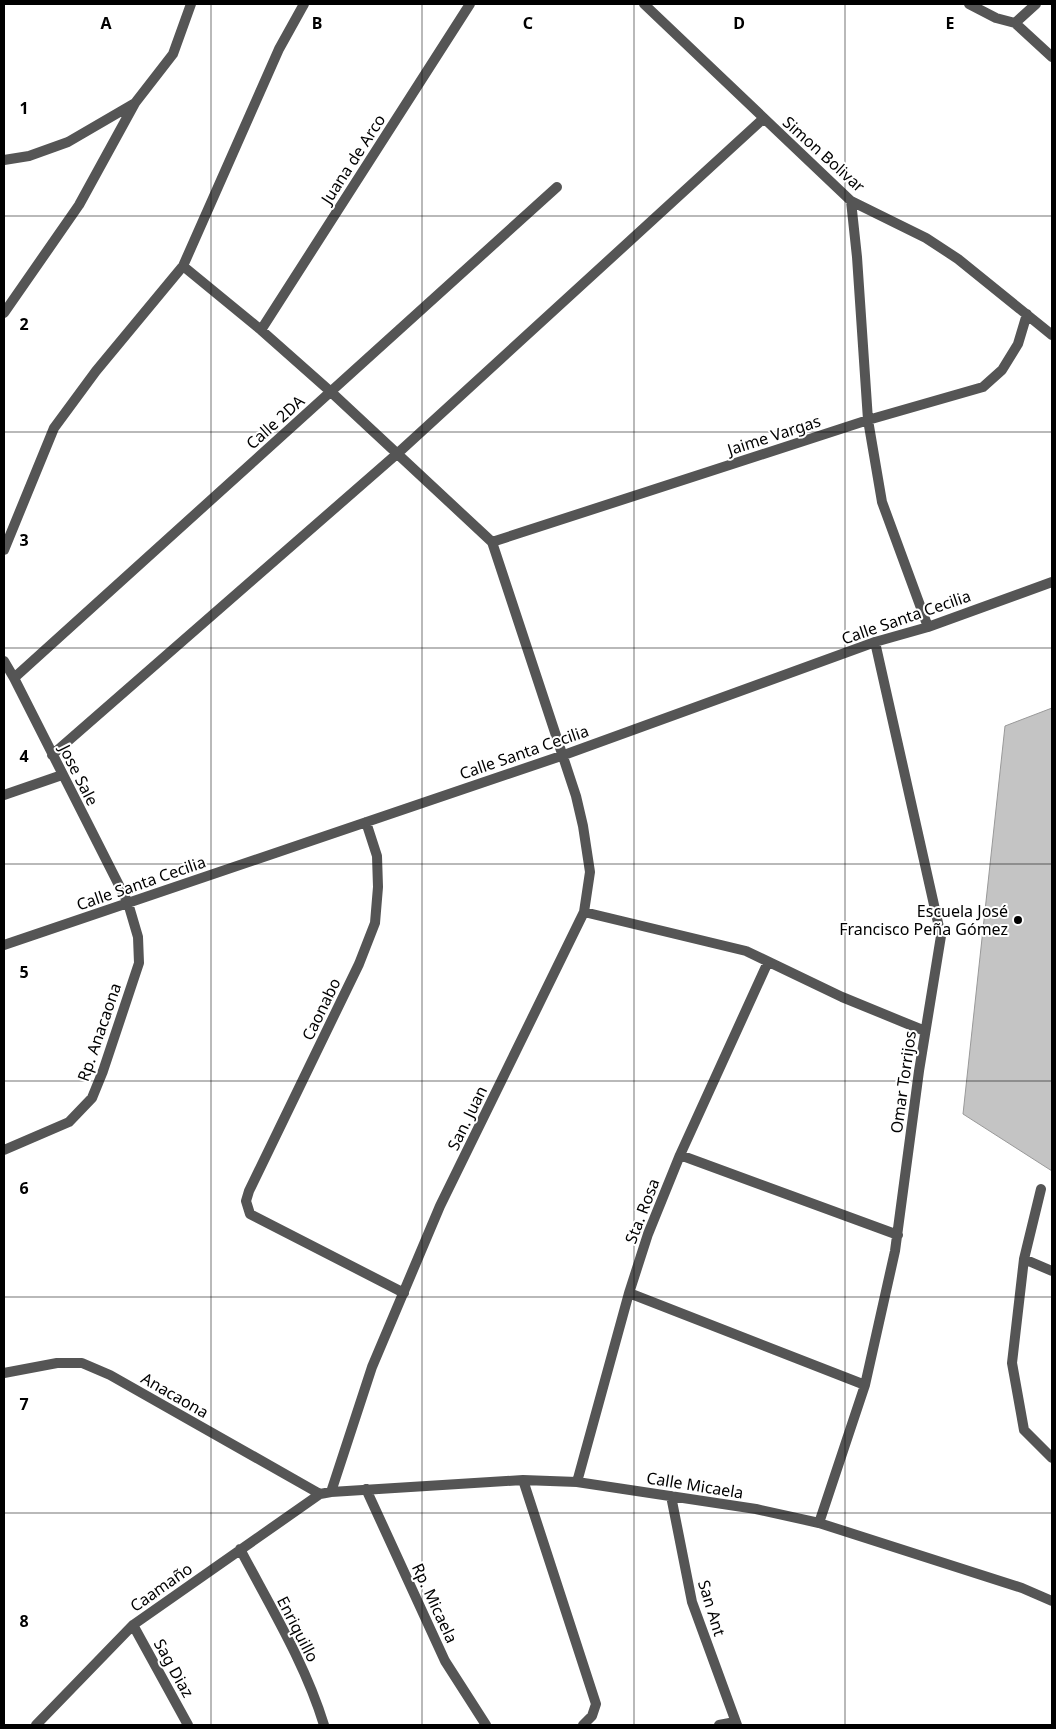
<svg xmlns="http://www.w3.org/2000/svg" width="1056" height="1729" viewBox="0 0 1056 1729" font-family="'Noto Sans',sans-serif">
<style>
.building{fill:#c4c4c4;stroke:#999}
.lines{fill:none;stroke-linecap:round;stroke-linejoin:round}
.minor{stroke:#555;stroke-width:10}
.grid{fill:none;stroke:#000;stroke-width:1;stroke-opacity:0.55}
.poi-dot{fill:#000;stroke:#fff;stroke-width:2}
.labels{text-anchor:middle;stroke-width:4;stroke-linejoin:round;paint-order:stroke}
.street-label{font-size:16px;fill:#000;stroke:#fff}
.poi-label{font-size:16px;fill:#000;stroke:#fff;text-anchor:end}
.grid-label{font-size:16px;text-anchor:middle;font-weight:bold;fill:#000;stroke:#fff;stroke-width:4;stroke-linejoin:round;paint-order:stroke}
</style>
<rect width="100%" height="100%" fill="#fff"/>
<path class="building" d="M1052,708V1171L963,1114L1005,726Z"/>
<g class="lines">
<path class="minor" d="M644,4L851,201L926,238L958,259L1052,335
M969,4L996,18L1015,23
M1036,4L1015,23L1052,57
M4,160L29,156L68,142L135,103L173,54L191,4
M851,201L857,257L868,420L882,502L928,627
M183,266L261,330L331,392L492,542L576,796L583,826L590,872L584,912L440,1206L372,1367L331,1492
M4,313L79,205L135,103
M261,330L470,4
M492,542L868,420L983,387L1002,370L1018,344L1027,314
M4,550L54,428L96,371L183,266L279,49L304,4
M4,661L14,678L128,903L138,937L139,963L103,1071L92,1098L69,1122L4,1150
M14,678L557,187
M52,755L398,453L763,119
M4,795L62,775
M366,822L377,856L378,887L375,923L359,964L249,1191L246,1201L250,1214L404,1293
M584,912L746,951L842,997L925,1031
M4,945L564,755L875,642L928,627L1052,582
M680,1155L898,1235
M1041,1189L1024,1259L1012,1363L1024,1430L1052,1458
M1024,1259L1052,1271
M629,1293L865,1385
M4,1373L57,1363H82L110,1375L320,1494
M523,1480L596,1704L592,1716L583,1725
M577,1482L629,1293L648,1234L680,1155L768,962
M366,1489L445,1661L486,1725
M671,1496L692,1602L737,1725
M819,1523L865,1385L895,1251L919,1071L941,936L875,642
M240,1549C270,1606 305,1663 324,1725
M133,1625L188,1725
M36,1725L133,1625L320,1494L331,1492L523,1480L577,1482L756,1509L819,1523L1022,1588L1052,1601
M719,1725L735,1722"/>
</g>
<path class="grid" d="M211,4V1725M422,4V1725M634,4V1725M845,4V1725M4,216H1052M4,432H1052M4,648H1052M4,864H1052M4,1081H1052M4,1297H1052M4,1513H1052"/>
<circle class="poi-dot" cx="1018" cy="920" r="5"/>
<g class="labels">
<g class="street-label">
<text transform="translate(824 154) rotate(42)" y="6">Simon Bolivar</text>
<text transform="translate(353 159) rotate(-57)" y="6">Juana de Arco</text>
<text transform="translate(275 422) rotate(-42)" y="6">Calle 2DA</text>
<text transform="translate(774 435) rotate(-18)" y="6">Jaime Vargas</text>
<text transform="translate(906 617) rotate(-19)" y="6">Calle Santa Cecilia</text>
<text transform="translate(524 752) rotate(-19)" y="6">Calle Santa Cecilia</text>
<text transform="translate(79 775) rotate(63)" y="6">Jose Sale</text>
<text transform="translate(141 883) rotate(-19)" y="6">Calle Santa Cecilia</text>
<text transform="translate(321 1009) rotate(-64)" y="6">Caonabo</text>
<text transform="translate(99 1032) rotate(-71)" y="6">Rp. Anacaona</text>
<text transform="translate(903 1082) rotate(-82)" y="6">Omar Torrijos</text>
<text transform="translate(467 1118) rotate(-64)" y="6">San. Juan</text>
<text transform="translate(642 1211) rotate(-69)" y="6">Sta. Rosa</text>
<text transform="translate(175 1395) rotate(30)" y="6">Anacaona</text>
<text transform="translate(695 1485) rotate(9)" y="6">Calle Micaela</text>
<text transform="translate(161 1587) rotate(-35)" y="6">Caamaño</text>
<text transform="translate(435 1603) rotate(65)" y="6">Rp. Micaela</text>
<text transform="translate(712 1608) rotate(73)" y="6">San Ant</text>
<text transform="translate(298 1629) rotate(63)" y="6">Enriquillo</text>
<text transform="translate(174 1668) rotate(61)" y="6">Sag Diaz</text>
</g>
<g class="poi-label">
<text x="1008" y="917">Escuela José<tspan x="1008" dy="18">Francisco Peña Gómez</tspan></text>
</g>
</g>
<g class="grid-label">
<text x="106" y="29">A</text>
<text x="317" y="29">B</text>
<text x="528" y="29">C</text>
<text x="739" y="29">D</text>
<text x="950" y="29">E</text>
<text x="24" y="114">1</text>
<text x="24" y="330">2</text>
<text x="24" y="546">3</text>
<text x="24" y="762">4</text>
<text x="24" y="978">5</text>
<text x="24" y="1194">6</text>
<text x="24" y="1410">7</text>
<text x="24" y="1627">8</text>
</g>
<rect width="1056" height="1729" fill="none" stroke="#000000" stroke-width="10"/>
</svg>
